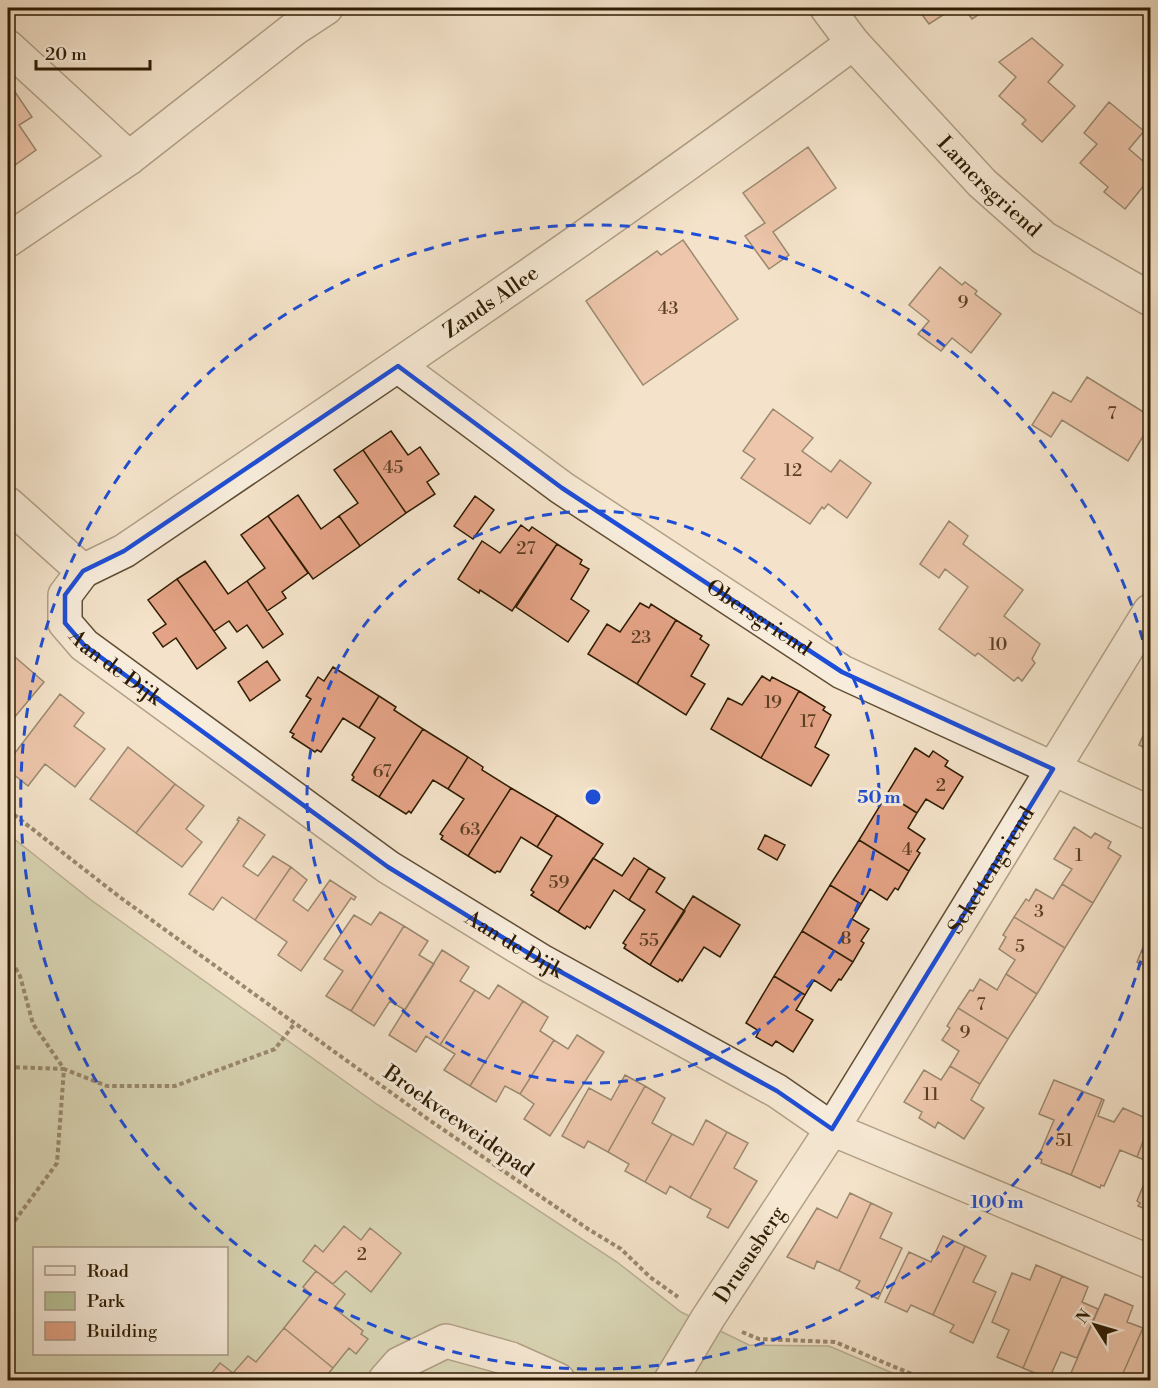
<svg xmlns="http://www.w3.org/2000/svg" width="1158" height="1388" viewBox="0 0 1158 1388" font-family="'Libre Bodoni',serif">
<style>
.green{fill:#b8c49a;stroke:#73704e;stroke-width:1.5;fill-rule:evenodd}
.building{fill:#e4a386;stroke:#2e1c02;stroke-width:1.5}
.lines{fill:none;stroke-linecap:round;stroke-linejoin:round}
.minor-casing{stroke:#604e34;stroke-width:36}
.path{stroke:#2e1c02;stroke-width:4;stroke-dasharray:4.5 3;stroke-linecap:butt}
.minor{stroke:#f8eddd;stroke-width:33}
.marked{fill:none;stroke:#1d4ed8;stroke-width:4.5;stroke-linejoin:round}
.ring{fill:none;stroke:#1d4ed8;stroke-width:3;stroke-dasharray:10 8}
.labels{text-anchor:middle;stroke-width:6;stroke-linejoin:round;paint-order:stroke}
.number-label{font-size:18px;fill:#5c3e23}
.street-label{font-size:21px;fill:#2e1c02;stroke:#f8eddd}
.centre{fill:#1d4ed8;stroke:#f8eddd;stroke-width:3}
.ring-label{font-size:18px;text-anchor:middle;font-weight:bold;fill:#1d4ed8;stroke:#f8eddd;stroke-width:6;stroke-linejoin:round;paint-order:stroke}
</style>
<rect width="100%" height="100%" fill="#f4e3ca"/>
<filter id="stains"><feTurbulence type="fractalNoise" baseFrequency=".00333" numOctaves="4"/><feColorMatrix values="0 0 0 0 .2 0 0 0 0 .09 0 0 0 0 .02 0 0 0 .5 -.17"/></filter>
<radialGradient id="worn" r=".72"><stop offset=".6" stop-color="#630" stop-opacity="0"/><stop offset="1" stop-color="#630" stop-opacity=".3"/></radialGradient>
<path class="green" d="M8,834L91,900L378,1105L617,1262L681,1312L749,1345L829,1346L909,1380H8ZM34,1248H226V1354H34Z"/>
<path class="building" d="M917,8H954L929,24Z
M964,8H989L972,19Z
M1032,38L1063,65L1048,82L1075,106L1042,142L1022,124L1026,120L999,96L1016,77L999,62Z
M13,89L32,117L19,125L36,150L8,170V93Z
M1109,102L1144,131L1129,149L1150,167V178L1125,209L1104,192L1108,187L1080,163L1097,144L1084,133Z
M808,147L836,188L773,232L789,255L769,269L745,236L765,223L743,193Z
M683,240L738,319L643,385L586,301L657,251L661,255Z
M940,267L962,285L965,282L977,291L975,294L1001,314L971,353L952,338L941,351L918,334L929,321L909,305Z
M1087,377L1150,416V425L1128,461L1062,420L1051,437L1032,425L1053,392L1071,402Z
M773,409L813,438L802,451L831,472L840,460L871,483L847,518L828,504L824,509L822,507L810,524L741,478L755,459L743,451Z
M391,431L408,455L420,447L439,474L427,482L435,494L406,513L363,450Z
M363,450L406,513L360,546L339,516L358,503L334,470Z
M298,495L321,529L339,516L360,546L313,579L268,516Z
M475,496L494,510L473,539L454,526Z
M268,516L308,573L282,592L286,598L267,611L247,581L265,568L241,535Z
M949,521L968,536L963,544L1023,590L1004,616L1040,644L1032,659L1035,663L1022,681L1018,677L1014,681L978,653L975,656L939,629L968,587L945,569L939,578L920,564Z
M521,525L529,531L532,527L557,544L512,611L480,590L479,593L458,579L482,541L500,553Z
M557,544L582,560L580,564L589,569L571,599L589,611L568,642L516,607Z
M205,561L228,594L247,581L283,634L263,648L247,625L237,632L229,621L214,631L177,579Z
M177,579L226,648L197,669L176,638L163,647L153,633L166,624L148,600Z
M640,603L649,608L651,604L676,620L637,684L588,654L607,624L620,632Z
M676,620L702,636L700,639L709,645L691,676L705,684L686,715L637,684Z
M8,651L44,682L8,725V650Z
M267,661L280,680L250,701L238,682Z
M333,667L379,696L359,728L343,718L321,752L317,750L315,752L292,737L294,734L290,732L311,699L306,696L318,677L324,681Z
M762,676L770,681L772,677L799,691L761,758L711,729L728,698L742,705Z
M799,691L825,707L823,710L831,715L815,747L829,755L811,786L761,758Z
M60,694L84,713L74,726L105,749L75,787L45,764L28,786L8,770V762Z
M379,696L396,707L394,710L423,729L379,797L352,780L354,777L352,775L375,738L359,728Z
M1150,720V750L1139,745Z
M423,729L468,757L448,789L433,780L411,813L409,811L406,814L379,797Z
M128,747L175,784L136,833L90,799Z
M915,748L929,757L933,751L948,761L945,766L963,777L943,809L926,799L917,813L887,794Z
M468,757L483,767L482,770L511,788L468,856L441,839L443,836L440,834L464,799L448,789Z
M175,784L204,806L186,829L202,842L182,867L136,833Z
M511,788L557,815L537,847L521,837L500,872L497,871L495,873L468,856Z
M887,794L917,813L908,828L925,839L917,851L920,853L909,871L859,840Z
M557,815L603,844L558,912L531,895L534,892L531,890L552,856L537,847Z
M239,817L265,835L243,866L258,876L273,856L291,867L255,920L222,897L213,910L189,894L239,821L237,820Z
M1074,827L1091,838L1095,833L1111,842L1108,848L1121,856L1093,903L1062,884L1072,869L1054,859Z
M765,835L785,845L777,860L758,849Z
M859,840L909,871L898,890L895,888L887,900L870,889L861,904L830,885Z
M593,858L622,876L634,858L649,868L629,900L614,890L590,928L587,926L585,929L558,912Z
M291,867L307,880L293,900L308,911L330,880L356,897L354,900L351,898L301,971L278,955L287,942L255,920Z
M649,868L665,878L656,892L685,911L650,965L624,948L626,945L623,943L645,910L629,900Z
M1062,884L1093,903L1065,948L1014,917L1026,899L1029,901L1036,889L1053,899Z
M830,885L861,904L852,919L869,929L861,941L864,943L853,962L802,931Z
M693,896L740,925L720,957L704,947L682,981L680,979L678,982L650,965Z
M380,912L404,926L351,1011L326,996L343,971L324,959L354,915L371,925Z
M1014,917L1065,948L1037,994L1006,974L1015,960L999,949L1006,937L1003,935Z
M404,926L428,941L419,955L434,964L405,1010L390,1001L374,1026L351,1011Z
M1150,930V968L1137,962Z
M802,931L853,962L841,980L839,979L831,991L814,980L805,995L774,976Z
M442,950L469,967L460,981L475,990L440,1045L426,1036L416,1052L389,1035Z
M1006,974L1037,994L1008,1039L958,1008L970,990L973,991L980,979L997,990Z
M774,976L805,995L796,1010L813,1020L793,1052L776,1041L772,1046L756,1037L759,1031L746,1023Z
M498,985L523,1001L470,1086L444,1070L455,1054L440,1045L475,990L489,999Z
M523,1001L548,1017L540,1031L554,1040L520,1094L505,1086L496,1102L470,1086Z
M958,1008L1008,1039L980,1084L950,1066L959,1051L942,1040L950,1028L947,1026Z
M577,1035L604,1052L550,1136L524,1119L534,1104L520,1094L554,1040L568,1049Z
M950,1066L980,1084L971,1100L984,1108L964,1139L938,1122L935,1128L919,1118L922,1112L904,1102L924,1070L941,1080Z
M625,1075L645,1086L608,1152L588,1141L584,1148L562,1136L589,1088L611,1100Z
M1054,1080L1102,1099L1071,1175L1041,1163L1042,1160L1038,1158L1054,1120L1039,1114Z
M645,1086L665,1098L652,1123L672,1134L645,1182L625,1171L629,1164L608,1152Z
M1102,1099L1104,1100L1098,1116L1114,1122L1123,1108L1150,1120V1123L1137,1157L1120,1150L1104,1186L1101,1185L1100,1188L1071,1175Z
M706,1120L727,1132L690,1198L670,1186L666,1194L645,1182L672,1134L693,1145Z
M1150,1123V1162L1137,1157Z
M727,1132L748,1143L734,1168L757,1181L728,1228L707,1217L711,1209L690,1198Z
M1150,1169V1211L1138,1206L1140,1203L1137,1201Z
M850,1193L871,1203L839,1271L817,1261L814,1269L787,1257L817,1208L837,1218Z
M871,1203L892,1213L880,1238L902,1248L878,1299L856,1288L860,1281L839,1271Z
M344,1226L361,1240L370,1228L401,1253L371,1292L346,1271L333,1284L303,1261L315,1245L323,1252Z
M943,1236L965,1246L933,1315L911,1305L907,1312L885,1302L909,1252L931,1262Z
M965,1246L986,1256L973,1282L996,1292L973,1343L950,1332L954,1325L933,1315Z
M1036,1265L1062,1276L1023,1368L997,1357L1009,1330L992,1322L1012,1273L1030,1280Z
M316,1271L345,1294L334,1308L363,1331L361,1334L368,1339L356,1354L349,1348L333,1368L284,1328L311,1294L303,1287Z
M1062,1276L1088,1287L1082,1302L1098,1309L1077,1358L1061,1352L1049,1379L1023,1368Z
M1105,1294L1133,1306L1127,1322L1143,1328L1120,1380H1068Z
M284,1328L333,1368L323,1380H243L233,1373L248,1356L256,1362Z
M1143,1328L1150,1332V1380H1120Z
M220,1363L233,1373L243,1380H209L207,1379Z"/>
<g class="lines">
<g class="minor-casing">
<g id="minor">
<path id="s1" d="M853,43L982,183L1044,238L1150,299"/>
<path d="M8,47L129,158"/>
<path d="M8,240L129,158L294,29L326,8"/>
<path id="s2" d="M398,366L562,488L842,672L1150,813"/>
<path id="s3" d="M8,504L83,571L65,595V623L84,645L388,867L543,962L777,1091L832,1129L1150,1262"/>
<path id="s4" d="M83,571L124,551C369,385 616,220 853,43L827,8"/>
<path d="M385,1380L399,1364L446,1341L511,1359L558,1380"/>
<path id="s5" d="M671,1380L708,1318L832,1129L1150,611"/>
</g>
</g>
<path class="path" d="M8,810L121,898L425,1117L588,1229L621,1249L650,1277L678,1297
M8,955L20,976L33,1024L64,1069L107,1086H175L275,1049L295,1023
M8,1067L64,1069L57,1163L8,1230
M742,1332L759,1339L835,1342L926,1380"/>
<use href="#minor" class="minor"/>
</g>
<path d="M0 0H1158V1388H0ZM398,366L562,488L842,672L1053,769L832,1129L777,1091L543,962L388,867L84,645L65,623V595L83,571L124,551Z" fill="#f4e3ca" fill-opacity=".55" fill-rule="evenodd"/>
<path class="marked" d="M398,366L562,488L842,672L1053,769L832,1129L777,1091L543,962L388,867L84,645L65,623V595L83,571L124,551Z"/>
<g class="ring">
<circle cx="593" cy="797" r="286"/>
<path d="M1150 926A572 572 0 1 1 1150 668"/>
</g>
<g class="labels">
<g class="number-label">
<text x="963" y="308">9</text>
<text x="668" y="314">43</text>
<text x="1112" y="419">7</text>
<text x="393" y="473">45</text>
<text x="793" y="476">12</text>
<text x="526" y="554">27</text>
<text x="641" y="643">23</text>
<text x="998" y="650">10</text>
<text x="773" y="708">19</text>
<text x="808" y="727">17</text>
<text x="382" y="777">67</text>
<text x="941" y="791">2</text>
<text x="470" y="835">63</text>
<text x="907" y="855">4</text>
<text x="1079" y="861">1</text>
<text x="559" y="888">59</text>
<text x="1039" y="917">3</text>
<text x="846" y="944">8</text>
<text x="649" y="946">55</text>
<text x="1020" y="952">5</text>
<text x="981" y="1010">7</text>
<text x="965" y="1038">9</text>
<text x="931" y="1100">11</text>
<text x="1064" y="1146">51</text>
<text x="362" y="1260">2</text>
</g>
<g class="street-label">
<text dy="7" stroke="none"><textPath href="#s1" startOffset="198">Lamersgriend</textPath></text>
<text dy="7" stroke="none"><textPath href="#s4" startOffset="489">Zands Allee</textPath></text>
<text dy="7" stroke="none"><textPath href="#s2" startOffset="440">Obersgriend</textPath></text>
<text dy="7" stroke="none"><textPath href="#s3" startOffset="226">Aan de Dijk</textPath></text>
<text dy="7" stroke="none"><textPath href="#s5" startOffset="602">Sekettengriend</textPath></text>
<text dy="7" stroke="none"><textPath href="#s3" startOffset="712">Aan de Dijk</textPath></text>
<text transform="translate(459 1121) rotate(35)" y="7">Broekveeweidepad</text>
<text dy="7" stroke="none"><textPath href="#s5" startOffset="148">Drususberg</textPath></text>
</g>
</g>
<circle cx="593" cy="797" r="9" class="centre"/>
<g class="ring-label">
<text x="879" y="803">50 m</text>
<text x="997" y="1208">100 m</text>
</g>
<rect width="1158" height="1388" fill="none" stroke="#f4e3ca" stroke-width="30"/>
<rect x="9" y="9" width="1140" height="1370" fill="none" stroke="#2e1c02" stroke-width="3"/>
<rect x="15" y="15" width="1128" height="1358" fill="none" stroke="#2e1c02" stroke-width="1.5"/>
<rect x="33" y="1247" width="195" height="108" fill="#f8eddd" stroke="#a79985" stroke-width="1.5"/>
<rect x="45" y="1266" width="30" height="9" fill="#f8eddd" stroke="#a79985" stroke-width="1.5"/>
<text x="87" y="1277" font-size="18" fill="#2e1c02">Road</text>
<rect x="45" y="1292" width="30" height="18" fill="#b8c49a" stroke="#a79985" stroke-width="1.5"/>
<text x="87" y="1307" font-size="18" fill="#2e1c02">Park</text>
<rect x="45" y="1322" width="30" height="18" fill="#e4a386" stroke="#a79985" stroke-width="1.5"/>
<text x="87" y="1337" font-size="18" fill="#2e1c02">Building</text>
<g transform="translate(1095 1325) rotate(307)" stroke="#f8eddd" stroke-width="4.5" paint-order="stroke">
<path d="M0-4.5L10 22L0 15L-10 22Z" fill="#2e1c02"/>
<text y="-9" font-size="16" font-weight="bold" text-anchor="middle" fill="#2e1c02">N</text>
</g>
<path d="M36 60v9h114v-9" fill="none" stroke="#2e1c02" stroke-width="3"/>
<text x="45" y="60" font-size="18" fill="#2e1c02" stroke="#f8eddd" stroke-width="4.5" paint-order="stroke">20 m</text>
<rect width="100%" height="100%" filter="url(#stains)"/>
<rect width="100%" height="100%" fill="url(#worn)"/>
</svg>
